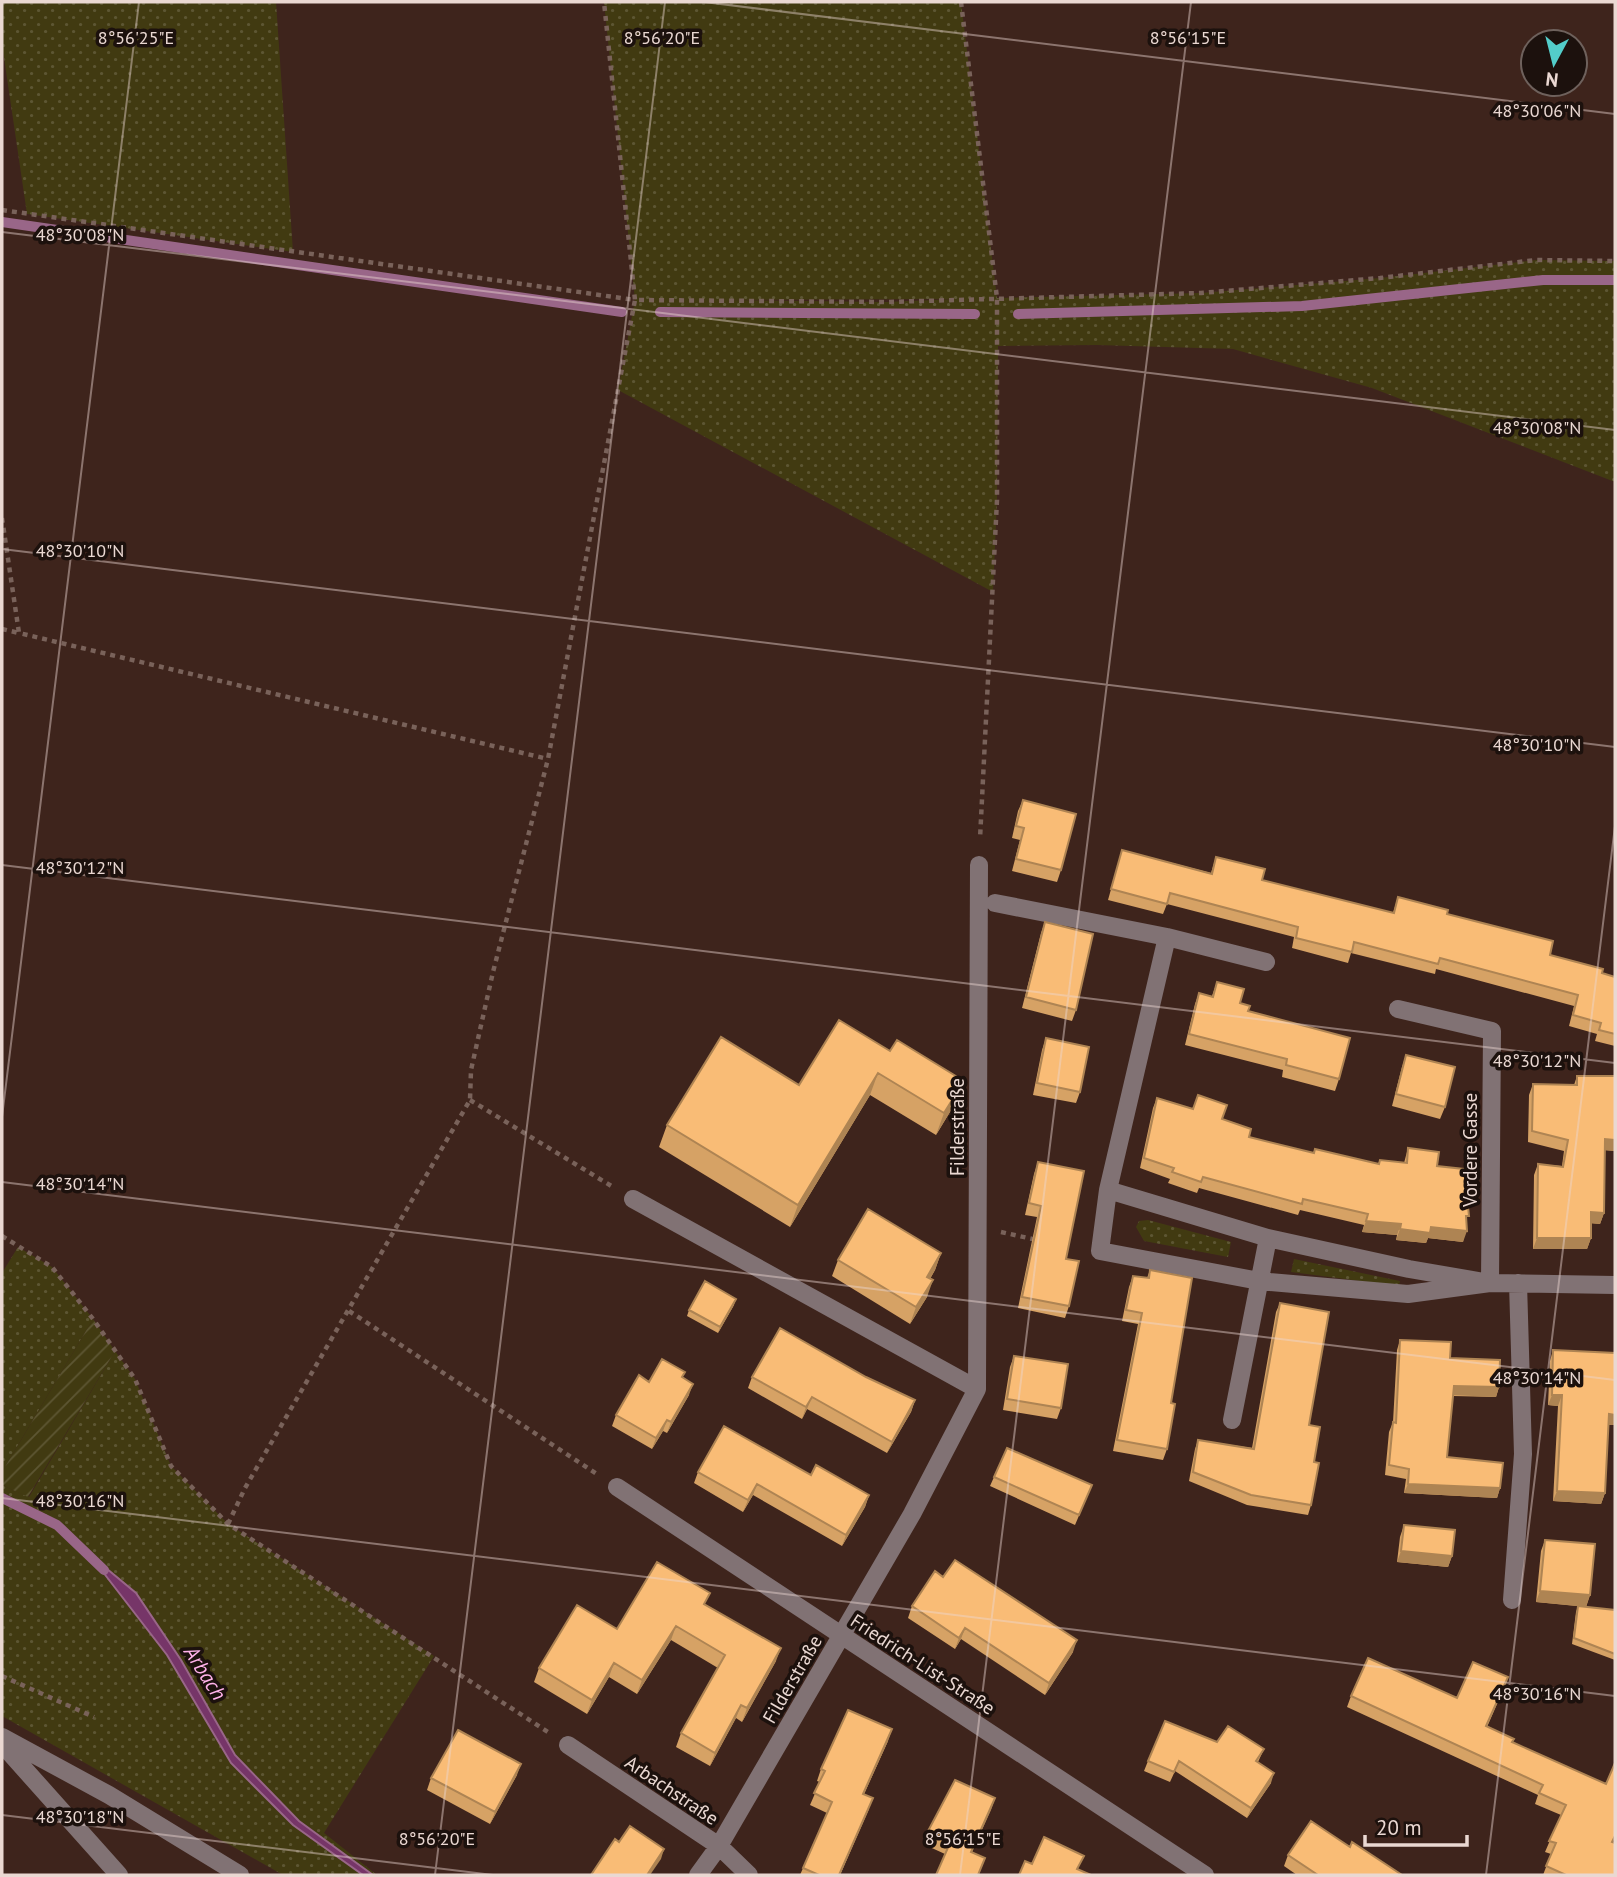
<svg xmlns="http://www.w3.org/2000/svg" width="1617" height="1877" viewBox="0 0 1617 1877" font-family="'PT Sans',sans-serif">
<style>
.grass{fill:url(#grass-dots);fill-rule:evenodd}
.garden{fill:url(#garden-furrows)}
.water{fill:#763568;stroke:#968;stroke-width:2}
.lines{fill:none;stroke-linecap:round;stroke-linejoin:round}
.stream{stroke:#968;stroke-width:10}
.path{stroke:#79625a;stroke-width:4.5;stroke-dasharray:5 5;stroke-linecap:butt}
.minor{stroke:#817274;stroke-width:18}
.wall{fill:#d6a265}
.shaded-wall{fill:#ae8453}
.building{fill:#f9bc76;stroke:#ae8453;stroke-width:2}
.ticks{fill:none;stroke:#ead8d2;stroke-width:2;stroke-opacity:0.45}
.labels{text-anchor:middle;stroke-width:7;stroke-linejoin:round;paint-order:stroke}
.street-label{font-size:19px;fill:#ead8d2;stroke:#1c110d}
.water-label{font-size:21px;font-style:italic;fill:#ffb2ea;stroke:#1c110d}
.ticks-label{font-size:18px;text-anchor:middle;fill:#ead8d2;stroke:#1c110d;stroke-width:7;stroke-linejoin:round;paint-order:stroke}
</style>
<defs>
<pattern id="grass-dots" width="8" height="8" patternUnits="userSpaceOnUse" patternTransform="scale(1.75)"><rect width="8" height="8" fill="#413a11"/><path d="M2 2h.1M6 6h.1" fill="none" stroke="#5d5633" stroke-width="1.8" stroke-linecap="round"/></pattern>
<pattern id="garden-furrows" width="10" height="10" patternUnits="userSpaceOnUse" patternTransform="scale(1.75)"><rect width="10" height="10" fill="#413a11"/><path d="M-1 1l2-2M0 10L10 0M9 11l2-2" fill="none" stroke="#5d5633"/></pattern>
</defs>
<rect width="100%" height="100%" fill="#3e241c"/>
<path class="grass" d="M2,2H276L293,252L27,214L2,44Z
M604,2H961L997,298L1201,293L1380,278L1536,260L1615,261V482L1372,388L1233,349L1097,345L998,346L997,500L993,592L618,390L635,300ZM958,299L886,302L724,300H725Z
M1148,1220L1231,1242L1228,1257L1144,1241L1136,1227L1139,1221Z
M18,1247L52,1267L93,1319L2,1472V1273Z
M1294,1259L1400,1281L1399,1286L1291,1272Z
M115,1351L135,1379L171,1466L228,1524L434,1656L324,1833L377,1875H283L2,1716V1485L29,1497Z"/>
<path class="garden" d="M93,1319L115,1351L28,1497L2,1485V1472Z"/>
<path class="water" d="M89,1554L136,1593L181,1660L235,1755L299,1821L373,1875H363L293,1825L231,1763L167,1655Z"/>
<g class="lines">
<path class="stream" d="M2,222L622,312
M660,312L975,314
M1018,314L1302,306L1543,280H1615
M2,1498L57,1525L104,1570"/>
<path class="path" d="M961,2L997,298V500L980,839
M2,210L635,300L604,2
M2,518L19,633L548,759
M2,629L19,633
M470,1100L613,1187
M1001,1232L1037,1240
M2,1236L52,1267L93,1319L135,1379L171,1466L228,1524L548,1732
M349,1311L597,1474
M228,1524L245,1488L470,1100L471,1070L493,972L548,759L635,300L886,302L1201,293L1380,278L1536,260L1615,261
M2,1676L94,1717"/>
<path class="minor" d="M995,903L1167,937L1266,962
M1167,937L1108,1190L1268,1238L1409,1269L1490,1283L1615,1285
M1108,1190L1100,1251L1259,1281L1408,1294L1490,1283L1492,1031L1398,1009
M633,1199L977,1389
M1232,1420L1268,1238
M617,1487L1205,1875
M1512,1600L1523,1454L1518,1283
M2,1737L109,1795L240,1875
M2,1744L119,1875
M568,1745L719,1846L749,1875
M698,1875L719,1846L912,1514L977,1389L979,865"/>
</g>
<path class="wall" d="M1023,800L1061,870L1057,882L1012,871L1020,840L1012,838L1018,811Z
M1122,850L1211,873L1216,857L1262,880L1393,913L1398,897L1447,914L1550,955L1615,977V1046L1595,1041L1597,1034L1569,1026L1574,1006L1436,969L1435,974L1351,953L1348,963L1292,948L1294,937L1167,904L1163,914L1108,900Z
M1045,922L1076,1010L1072,1021L1022,1008L1041,933Z
M1217,982L1248,1011L1339,1079L1335,1091L1282,1077L1283,1070L1185,1045L1195,1004L1199,993L1212,996Z
M839,1020L956,1102L936,1135L870,1095L790,1227L659,1147L667,1125L799,1085Z
M1046,1038L1080,1092L1076,1103L1033,1095L1042,1050Z
M1406,1055L1445,1107L1440,1119L1392,1106L1402,1067Z
M1577,1076H1615V1151L1605,1150L1604,1213L1600,1224L1591,1223V1238L1587,1249H1533L1534,1175L1538,1164L1562,1166L1564,1151L1528,1142L1529,1095L1533,1084L1574,1085Z
M1157,1098L1222,1119L1249,1137L1314,1153L1379,1164L1404,1163L1408,1148L1437,1166L1466,1222L1463,1242L1428,1238L1426,1243L1396,1240L1397,1235L1362,1232L1364,1225L1300,1210L1298,1215L1199,1188L1197,1193L1168,1183L1170,1179L1140,1168L1153,1108Z
M1038,1162L1066,1259L1069,1306L1065,1318L1018,1308L1037,1217L1025,1215L1034,1174Z
M941,1253L935,1270L930,1279L927,1297L910,1324L832,1276L838,1260Z
M1150,1270L1171,1403L1167,1449L1163,1460L1113,1451L1138,1324L1122,1321L1129,1287L1133,1276L1147,1278Z
M1280,1303L1309,1425L1314,1462L1311,1505L1308,1515L1247,1505L1189,1481L1195,1449L1198,1440L1252,1448L1276,1312Z
M734,1305L718,1333L687,1316L689,1310Z
M1400,1340L1450,1358L1499,1387L1496,1397L1453,1396L1447,1457L1500,1488L1497,1498L1404,1493L1406,1479L1385,1475L1389,1432L1393,1422L1397,1350Z
M1553,1350L1615,1353V1425H1608L1605,1493L1601,1504L1553,1501L1558,1406L1548,1405L1550,1361Z
M1014,1356L1061,1408L1057,1419L1003,1410L1010,1367Z
M752,1377H866L915,1400L911,1412L887,1453L807,1409L802,1419L748,1388Z
M683,1378L689,1395L667,1433L663,1431L652,1449L612,1426L616,1415L649,1382Z
M698,1472L811,1475L869,1495L865,1507L842,1546L753,1495L743,1512L694,1483Z
M994,1477L1092,1485L1075,1525L990,1486Z
M1404,1525L1452,1556L1448,1567L1397,1562L1400,1537Z
M1545,1540L1590,1595L1586,1607L1615,1610V1660L1572,1644L1576,1612L1578,1606L1536,1602L1541,1551Z
M943,1577L1073,1652L1045,1695L961,1639L955,1649L908,1618L912,1606Z
M706,1605L776,1661L742,1722L736,1718L710,1766L676,1747L681,1733L718,1668L671,1640L637,1694L609,1677L587,1714L534,1682L539,1668Z
M1504,1688L1487,1727L1513,1742L1613,1842L1615,1875H1543L1551,1854L1545,1852L1561,1815L1535,1804L1538,1795L1347,1707L1351,1696L1457,1698Z
M888,1741L864,1794L869,1809L840,1875H800L827,1813L810,1805L820,1782L817,1781L821,1769Z
M1217,1742L1264,1749L1258,1762L1271,1783L1247,1818L1175,1771L1170,1782L1144,1771L1148,1761Z
M517,1775L490,1824L427,1790L431,1778Z
M995,1798L972,1852L945,1854L923,1844L927,1833Z
M1350,1847L1402,1875H1297L1284,1866L1288,1855Z"/>
<path class="shaded-wall" d="M878,1073L870,1095L790,1227L798,1205Z
M964,1081L956,1102L936,1135L944,1113Z
M1605,1139L1615,1140V1151L1601,1150Z
M1591,1212L1604,1213L1600,1224L1587,1223Z
M1366,1221L1401,1224L1397,1235L1362,1232Z
M1431,1227L1467,1231L1463,1242L1428,1238L1426,1243L1396,1240L1400,1229Z
M1537,1238H1591L1587,1249H1533Z
M941,1253L935,1270L921,1294L927,1277Z
M933,1280L927,1297L910,1324L916,1307Z
M736,1299L734,1305L718,1333L720,1327Z
M693,1384L689,1395L667,1433L671,1422Z
M1454,1386L1499,1387L1496,1397L1451,1395Z
M1552,1395H1562L1558,1406L1548,1405Z
M812,1397L807,1409L802,1419L806,1407Z
M915,1400L911,1412L887,1453L892,1442Z
M1609,1414L1615,1415V1425H1605Z
M667,1420L663,1431L652,1449L656,1438Z
M757,1484L753,1495L743,1512L748,1500Z
M1408,1484L1500,1488L1497,1498L1404,1493Z
M1557,1491L1605,1493L1601,1504L1553,1501Z
M869,1495L865,1507L842,1546L846,1535Z
M1401,1551L1452,1556L1448,1567L1397,1562Z
M1540,1591L1590,1595L1586,1607L1536,1602Z
M676,1626L671,1640L637,1694L642,1680Z
M965,1628L961,1639L955,1649L959,1638Z
M1077,1640L1073,1652L1045,1695L1049,1683Z
M781,1648L776,1661L742,1722L747,1708Z
M614,1663L609,1677L587,1714L592,1700Z
M741,1705L736,1718L710,1766L715,1753Z
M892,1729L888,1741L859,1805L863,1794Z
M521,1764L517,1775L490,1824L495,1812Z
M1274,1773L1271,1783L1247,1818L1251,1808Z
M873,1798L840,1875H839Z
M995,1798L991,1810L967,1863L971,1852Z
M664,1849L661,1859L650,1875H647Z"/>
<path class="building" d="M1023,800L1076,814L1061,870L1016,859L1024,828L1016,826Z
M1122,850L1212,874L1216,857L1265,869L1262,880L1394,913L1398,897L1448,910L1447,914L1553,941L1550,955L1603,969L1602,973L1615,977V1034L1599,1030L1601,1023L1573,1015L1578,995L1440,958L1438,964L1354,942L1352,952L1296,938L1298,927L1170,893L1167,904L1111,889Z
M1045,922L1093,934L1076,1010L1026,997Z
M1217,982L1244,989L1240,1003L1250,1006L1248,1011L1350,1038L1339,1079L1286,1065L1287,1059L1189,1034L1199,993L1213,997Z
M839,1020L890,1051L897,1040L964,1081L944,1113L878,1073L798,1205L667,1125L721,1037L799,1085Z
M1046,1038L1089,1047L1080,1092L1037,1083Z
M1406,1055L1455,1067L1445,1107L1396,1094Z
M1577,1076H1615V1140L1605,1139L1604,1213L1591,1212V1238H1537L1538,1164L1563,1167L1568,1140L1532,1131L1533,1084L1577,1085Z
M1198,1095L1227,1105L1222,1119L1251,1129L1249,1137L1314,1153L1315,1149L1379,1164L1380,1160L1407,1163L1408,1148L1439,1152L1437,1166L1464,1169L1469,1216H1466L1467,1231L1431,1227L1430,1233L1400,1229L1401,1224L1366,1221L1368,1214L1303,1199L1302,1204L1203,1177L1201,1182L1172,1172L1174,1168L1144,1158L1157,1098L1193,1109Z
M1038,1162L1084,1171L1066,1259L1079,1261L1069,1306L1022,1297L1041,1206L1029,1203Z
M868,1209L941,1253L927,1277L933,1280L916,1307L838,1260Z
M1150,1270L1192,1278L1171,1403L1175,1404L1167,1449L1117,1440L1142,1313L1126,1310L1133,1276L1149,1278Z
M705,1281L736,1299L720,1327L689,1310Z
M1280,1303L1329,1312L1309,1425L1320,1427L1314,1462L1319,1463L1311,1505L1251,1495L1193,1472L1198,1440L1254,1449Z
M780,1328L866,1377L915,1400L892,1442L812,1397L806,1407L752,1377Z
M1400,1340L1451,1342L1450,1358L1500,1360L1499,1387L1454,1386L1447,1457L1503,1463L1500,1488L1408,1484L1409,1469L1389,1465L1393,1422L1396,1423Z
M1553,1350L1615,1353V1415L1609,1414L1605,1493L1557,1491L1562,1395H1552Z
M1014,1356L1068,1364L1061,1408L1007,1399Z
M662,1359L685,1372L682,1377L693,1384L671,1422L667,1420L656,1438L616,1415L639,1375L649,1382Z
M724,1426L811,1475L816,1465L869,1495L846,1535L757,1484L748,1500L698,1472Z
M1007,1448L1092,1485L1079,1515L994,1477Z
M1404,1525L1455,1530L1452,1556L1401,1551Z
M1545,1540L1595,1544L1590,1595L1540,1591Z
M955,1560L1077,1640L1049,1683L965,1628L959,1638L912,1606L935,1571L943,1577Z
M657,1562L710,1593L704,1604L781,1648L747,1708L741,1705L715,1753L681,1733L725,1655L676,1626L642,1680L614,1663L592,1700L539,1668L577,1605L617,1629Z
M1578,1606L1615,1610V1654L1574,1638Z
M1368,1658L1457,1698L1473,1662L1508,1677L1486,1726L1514,1739L1512,1742L1606,1784L1615,1763V1836L1612,1842L1615,1843V1875H1566L1546,1866L1556,1843L1549,1841L1566,1805L1539,1793L1543,1785L1351,1696Z
M848,1710L892,1729L863,1794L873,1798L839,1875H819L803,1868L832,1802L814,1793L825,1771L821,1769Z
M1165,1721L1217,1742L1228,1726L1264,1749L1256,1761L1274,1773L1251,1808L1179,1761L1174,1772L1148,1761Z
M458,1730L521,1764L495,1812L431,1778Z
M955,1780L995,1798L971,1852L985,1858L978,1875H936L950,1843L927,1833Z
M1311,1821L1350,1847L1352,1842L1402,1875H1318L1288,1855Z
M630,1826L664,1849L647,1875H591L615,1839L619,1842Z
M1044,1837L1084,1856L1077,1869L1091,1875H1019L1025,1861L1032,1864Z"/>
<path class="ticks" d="M704,2L1615,114M2,232L1615,430M2,549L1615,747M2,865L1615,1063M2,1117L139,2M2,1182L1615,1380M2,1498L1615,1696M2,1815L493,1875M435,1875L665,2M960,1875L1191,2M1486,1875L1615,826"/>
<g class="labels">
<g class="street-label">
<text transform="translate(957 1127) rotate(-90)" y="7">Filderstraße</text>
<text transform="translate(1470 1150) rotate(-90)" y="7">Vordere Gasse</text>
<text transform="translate(923 1664) rotate(33)" y="7">Friedrich-List-Straße</text>
<text transform="translate(792 1679) rotate(-60)" y="7">Filderstraße</text>
<text transform="translate(672 1790) rotate(34)" y="7">Arbachstraße</text>
</g>
<g class="water-label">
<text transform="translate(205 1673) rotate(58)" y="7">Arbach</text>
</g>
</g>
<g class="ticks-label">
<text x="136" y="44">8°56'25"E</text>
<text x="662" y="44">8°56'20"E</text>
<text x="1188" y="44">8°56'15"E</text>
<text x="1537" y="117">48°30'06"N</text>
<text x="80" y="241">48°30'08"N</text>
<text x="1537" y="434">48°30'08"N</text>
<text x="80" y="557">48°30'10"N</text>
<text x="1537" y="751">48°30'10"N</text>
<text x="80" y="874">48°30'12"N</text>
<text x="1537" y="1067">48°30'12"N</text>
<text x="80" y="1190">48°30'14"N</text>
<text x="1537" y="1384">48°30'14"N</text>
<text x="80" y="1507">48°30'16"N</text>
<text x="1537" y="1700">48°30'16"N</text>
<text x="80" y="1823">48°30'18"N</text>
<text x="437" y="1845">8°56'20"E</text>
<text x="963" y="1845">8°56'15"E</text>
</g>
<rect width="1617" height="1877" fill="none" stroke="#ead8d2" stroke-width="7"/>
<g transform="translate(1554 63) rotate(187)"><circle r="33" fill="#1c110d" stroke="#6e615c" stroke-width="2"/>
<path d="M0-5L12 26L0 18L-12 26Z" fill="#53cdca"/>
<text y="-10" font-size="19" font-weight="bold" text-anchor="middle" fill="#ead8d2">N</text>
</g>
<path d="M1365 1835v10h102v-10" fill="none" stroke="#ead8d2" stroke-width="3.5"/>
<text x="1376" y="1835" font-size="21" fill="#ead8d2" stroke="#1c110d" stroke-width="5" paint-order="stroke">20 m</text>
</svg>
